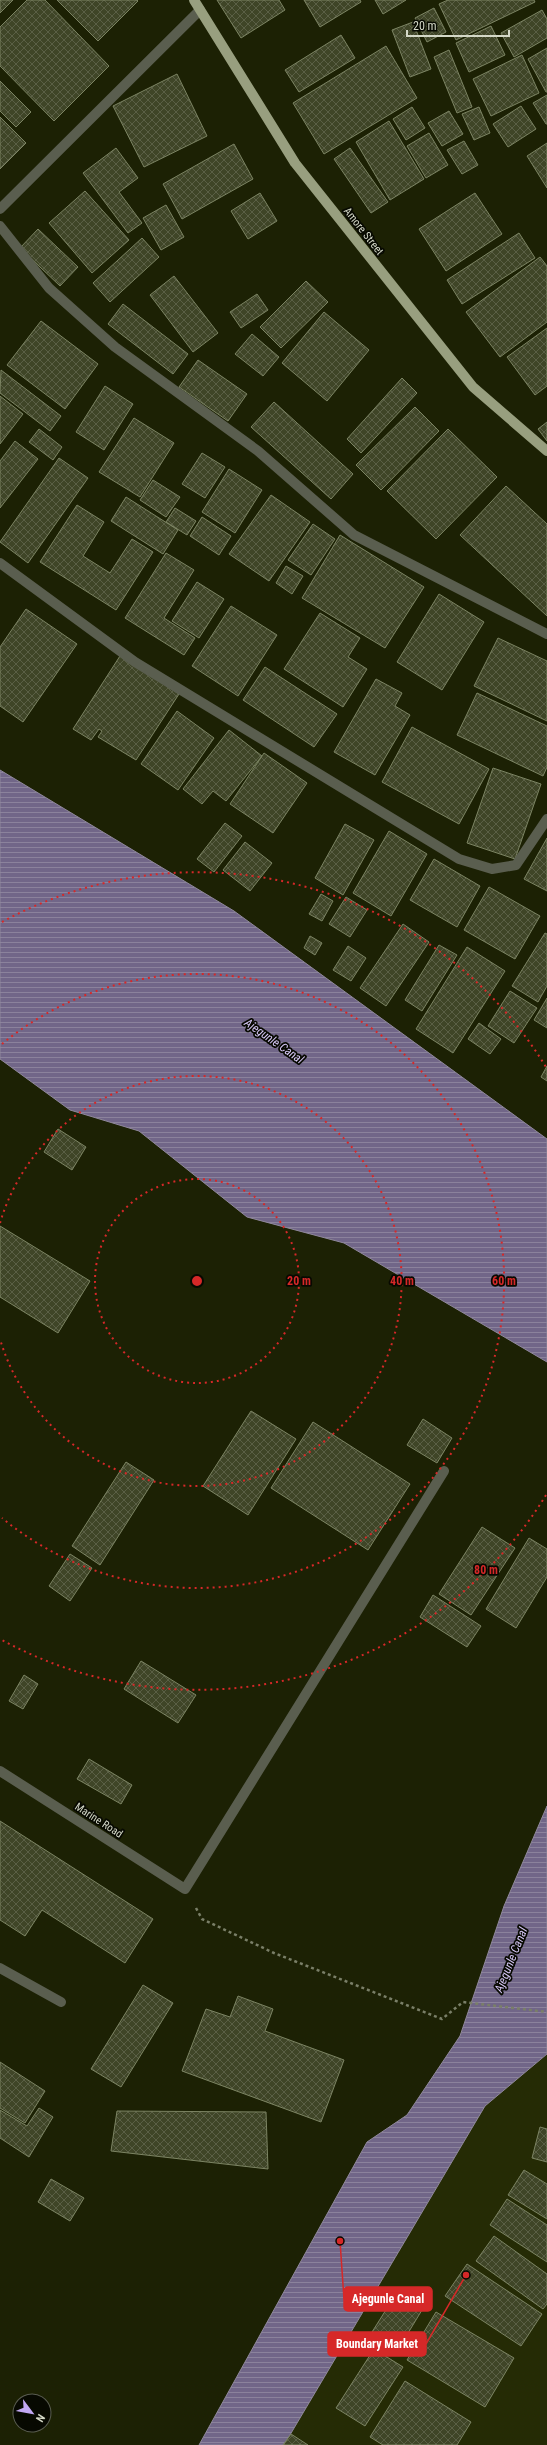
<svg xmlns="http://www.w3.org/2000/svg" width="547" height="2445" viewBox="0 0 547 2445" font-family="'Roboto Condensed',sans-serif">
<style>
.built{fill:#252b05}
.water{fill:url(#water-rules);stroke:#8f889b}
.building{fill:url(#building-cross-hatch);stroke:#7c8463}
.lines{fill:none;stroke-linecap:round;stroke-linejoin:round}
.path{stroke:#7a7f68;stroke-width:2.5;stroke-dasharray:3 3;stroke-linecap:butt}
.minor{stroke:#5a5e4f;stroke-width:10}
.major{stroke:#989f7f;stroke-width:10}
.ring{fill:none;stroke:#d62828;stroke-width:2;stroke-dasharray:2 4}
.labels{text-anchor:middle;stroke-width:3.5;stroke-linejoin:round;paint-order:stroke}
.street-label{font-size:11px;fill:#d4d8c7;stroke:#070901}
.water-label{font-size:12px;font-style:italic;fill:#d7c8f7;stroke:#070901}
.centre{fill:#d62828;stroke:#070901;stroke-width:2}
.ring-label{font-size:12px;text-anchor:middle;font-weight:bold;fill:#d62828;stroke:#070901;stroke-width:3.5;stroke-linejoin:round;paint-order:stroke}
.leader{fill:none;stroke:#d62828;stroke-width:1.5}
.callout-dot{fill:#d62828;stroke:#070901;stroke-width:1.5}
.callout{fill:#d62828;stroke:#d62828;stroke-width:1.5}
.callout-label{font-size:12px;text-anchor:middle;font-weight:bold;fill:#fff}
</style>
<defs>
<pattern id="water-rules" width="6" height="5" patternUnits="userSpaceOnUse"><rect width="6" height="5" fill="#716688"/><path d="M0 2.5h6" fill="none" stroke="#8b829c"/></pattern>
<pattern id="building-cross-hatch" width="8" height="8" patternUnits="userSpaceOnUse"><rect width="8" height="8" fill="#3f4527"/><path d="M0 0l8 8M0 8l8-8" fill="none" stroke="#5a5f45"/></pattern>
</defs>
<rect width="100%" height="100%" fill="#1c2104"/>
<path class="built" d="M547,2054V2445H284L485,2106Z"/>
<path class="water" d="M0,770L234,911L547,1139V1362L344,1243L247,1217L139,1131L70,1110L0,1059Z
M547,1806V2054L485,2106L284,2445H199L367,2142L407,2115L460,2036L504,1906Z"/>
<path class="building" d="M0,0H13L0,13Z
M27,0H45L109,66L54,121L0,66V27Z
M57,0H137L138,1L98,41Z
M217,0H279L285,10L241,38Z
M304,0H360L361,2L320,27Z
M375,0H406L383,14Z
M448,0H534L535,2L456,40L439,4Z
M434,8L446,32L427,42L415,18Z
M542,10L547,19V38L514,57L501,33Z
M413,22L431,69L410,77L392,30Z
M491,26L505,55L469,72L456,43Z
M341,35L355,58L299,92L285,70Z
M386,46L417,98L324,154L293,103Z
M547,48V92H546L528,59Z
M449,50L472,107L457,113L434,57Z
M522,55L539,93L491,116L473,79Z
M177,74L207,136L144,167L113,106Z
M0,81L31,112L16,127L0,111Z
M547,95V124H546L533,103Z
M521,106L536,129L508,147L493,124Z
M412,107L425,128L406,140L393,119Z
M479,107L490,133L474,140L462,114Z
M449,111L463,134L442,146L428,123Z
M0,117L26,143L0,169Z
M389,121L424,179L390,200L356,142Z
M429,133L448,165L426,178L407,146Z
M464,141L478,165L462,174L447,150Z
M547,143V188L527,156Z
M234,144L253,179L182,219L163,184Z
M116,148L138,178L119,192L142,223L128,233L83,173Z
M350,148L388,202L371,213L334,159Z
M85,191L129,240L92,273L49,223Z
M260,193L277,221L248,239L231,211Z
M475,193L502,234L446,271L419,229Z
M166,205L184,237L161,250L143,218Z
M38,229L78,267L60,286L20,248Z
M519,233L535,258L462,304L447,280Z
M142,238L159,257L110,302L93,283Z
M540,257L547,266V322L500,357L466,312Z
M174,276L218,333L193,352L150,295Z
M306,281L328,302L281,348L260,327Z
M257,294L268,310L241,328L230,312Z
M123,304L188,354L173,374L108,324Z
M324,312L369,350L327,401L282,363Z
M41,321L98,364L65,409L7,365Z
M547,328V386L535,395L507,357Z
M252,334L279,357L263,376L235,354Z
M198,360L247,394L228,421L179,387Z
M1,370L61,416L50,431L0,393Z
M402,378L417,393L361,453L347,439Z
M105,386L133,404L104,450L76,432Z
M0,396L23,414L0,444Z
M274,402L353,474L331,499L251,427Z
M415,407L439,431L381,490L356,465Z
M134,418L174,443L140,497L99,472Z
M547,422V441L538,429Z
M39,429L62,447L53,460L29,442Z
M448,429L497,477L436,539L387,491Z
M15,441L38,459L0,508V461Z
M202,453L225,467L205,498L182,484Z
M59,458L88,478L28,563L0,542Z
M229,469L262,490L235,533L202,512Z
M153,480L180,497L166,517L140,500Z
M506,486L547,524V616L460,535Z
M271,495L310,522L269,581L229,554Z
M126,497L178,530L163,554L111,521Z
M77,505L104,522L83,556L110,573L132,539L153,552L116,610L40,562Z
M175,508L196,521L187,535L166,522Z
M202,517L231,536L219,555L190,536Z
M313,524L335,539L311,575L288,560Z
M340,535L424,587L385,648L302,598Z
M166,553L194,570L164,618L195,638L184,655L125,618Z
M286,566L303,576L292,594L276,583Z
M197,582L224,599L199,638L172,621Z
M439,594L484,622L442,690L397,662Z
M231,606L277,635L238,696L192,666Z
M26,609L77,644L23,722L0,706V647Z
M320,613L360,638L348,657L367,669L343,707L284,669Z
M498,638L547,661V721L474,686Z
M120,656L179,694L136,760L98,737L102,731L99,729L91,740L73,729Z
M265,667L337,714L314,747L243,700Z
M376,679L402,693L395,706L410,715L375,775L334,752Z
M477,693L547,726V767L543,776L457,735Z
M177,711L214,738L178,790L141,764Z
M412,727L489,769L459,824L382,782Z
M229,730L262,756L226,801L213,791L202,804L183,789Z
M264,753L307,783L273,833L230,804Z
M493,768L541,784L515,859L467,843Z
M225,823L242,836L214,872L197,859Z
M345,824L374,840L343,895L315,878Z
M389,831L427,854L391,916L353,893Z
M547,838V891L524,879Z
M245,842L272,863L250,891L223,870Z
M434,859L480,886L457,927L410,900Z
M489,887L540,916L515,959L464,930Z
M321,894L333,901L322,921L309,914Z
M346,897L367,910L350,937L329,924Z
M403,924L429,942L386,1006L360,988Z
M545,933L547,934V986L538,1002L512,986Z
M310,936L322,943L315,955L304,948Z
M439,945L457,955L422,1011L405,1000Z
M348,946L366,958L351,981L333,970Z
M467,947L505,971L453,1053L416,1029Z
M510,991L537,1008L514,1043L488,1026Z
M547,998V1028L534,1020Z
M479,1023L501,1039L490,1054L468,1039Z
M547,1066V1081L541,1077Z
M58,1129L86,1147L72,1170L44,1152Z
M0,1226L90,1281L58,1333L0,1297Z
M251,1411L296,1439L248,1515L203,1486Z
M423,1419L452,1438L437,1463L407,1445Z
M313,1422L410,1484L368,1550L271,1488Z
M126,1462L154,1480L100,1565L72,1546Z
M482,1527L515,1548L471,1615L439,1594Z
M529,1538L547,1549V1577L516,1628L486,1609Z
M70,1554L92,1568L70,1601L49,1586Z
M433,1595L481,1626L467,1647L420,1617Z
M141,1661L196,1695L178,1723L124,1689Z
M24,1675L38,1684L23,1709L9,1701Z
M89,1759L132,1785L121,1804L77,1779Z
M0,1821L153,1919L125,1963L42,1910L25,1936L0,1920Z
M143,1985L173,2003L121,2087L91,2069Z
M238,1996L273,2009L265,2031L344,2060L321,2122L182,2071L206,2009L230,2017Z
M0,2062L45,2091L25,2123L0,2108Z
M39,2108L53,2117L29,2157L0,2138V2110L27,2126Z
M117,2111L266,2112L268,2169L111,2151Z
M540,2127L547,2129V2162L532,2158Z
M524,2170L547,2184V2219L508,2195Z
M51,2179L84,2198L70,2221L38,2202Z
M507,2199L547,2225V2262L490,2225Z
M494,2236L547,2274V2304L543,2309L476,2261Z
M467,2264L542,2314L521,2346L445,2296Z
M396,2294L422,2310L399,2348L372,2332Z
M436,2312L514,2358L485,2407L407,2360Z
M374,2349L403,2367L365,2426L336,2408Z
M405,2381L471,2422L457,2445H383L370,2437Z
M291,2434L308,2445H283Z"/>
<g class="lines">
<path class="path" d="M196,1908L202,1919L274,1953L442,2019L463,2002L547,2012"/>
<path class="minor" d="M0,209L200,10
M0,226L49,288L115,347L258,451L354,535L547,634
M0,563L135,662L459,859L492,869L516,865L547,819
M0,1771L185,1889L444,1471
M0,1968L61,2002"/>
<path class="major" d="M194,0L295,163L473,387L547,451"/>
</g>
<g class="ring">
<circle cx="197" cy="1281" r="102"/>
<path d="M0 1223A205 205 0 1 1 0 1339"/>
<path d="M2 1044A307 307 0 1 1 2 1518"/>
<path d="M546 1495A409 409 0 0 1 2 1640M2 922A409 409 0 0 1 546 1067"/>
</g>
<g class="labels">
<g class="street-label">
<text transform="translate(364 231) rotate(52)" y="4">Amore Street</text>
<text transform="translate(99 1820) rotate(33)" y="4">Marine Road</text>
</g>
<g class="water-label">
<text transform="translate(274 1041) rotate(35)" y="4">Ajegunle Canal</text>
<text transform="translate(511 1960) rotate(-68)" y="4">Ajegunle Canal</text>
</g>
</g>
<circle cx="197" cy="1281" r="6" class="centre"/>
<g class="ring-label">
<text x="299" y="1285">20 m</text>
<text x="402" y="1285">40 m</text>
<text x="504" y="1285">60 m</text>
<text x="486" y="1574">80 m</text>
</g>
<path class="leader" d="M340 2241L344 2299M466 2275L426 2344"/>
<g class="callout-dot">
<circle cx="340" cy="2241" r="4"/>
<circle cx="466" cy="2275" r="4"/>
</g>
<g class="callout">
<rect x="344" y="2287" width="88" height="24" rx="4"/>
<rect x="328" y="2332" width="98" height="24" rx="4"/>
</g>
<g class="callout-label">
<text x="388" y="2303">Ajegunle Canal</text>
<text x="377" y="2348">Boundary Market</text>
</g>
<g transform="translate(32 2413) rotate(122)"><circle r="19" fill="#070901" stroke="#595c50"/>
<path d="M0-3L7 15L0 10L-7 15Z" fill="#c2a8f3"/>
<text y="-6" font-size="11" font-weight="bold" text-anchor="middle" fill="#d4d8c7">N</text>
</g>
<path d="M407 30v6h102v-6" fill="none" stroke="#d4d8c7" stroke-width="2"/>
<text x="413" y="30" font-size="12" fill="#d4d8c7" stroke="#070901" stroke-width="3" paint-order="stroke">20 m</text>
</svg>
